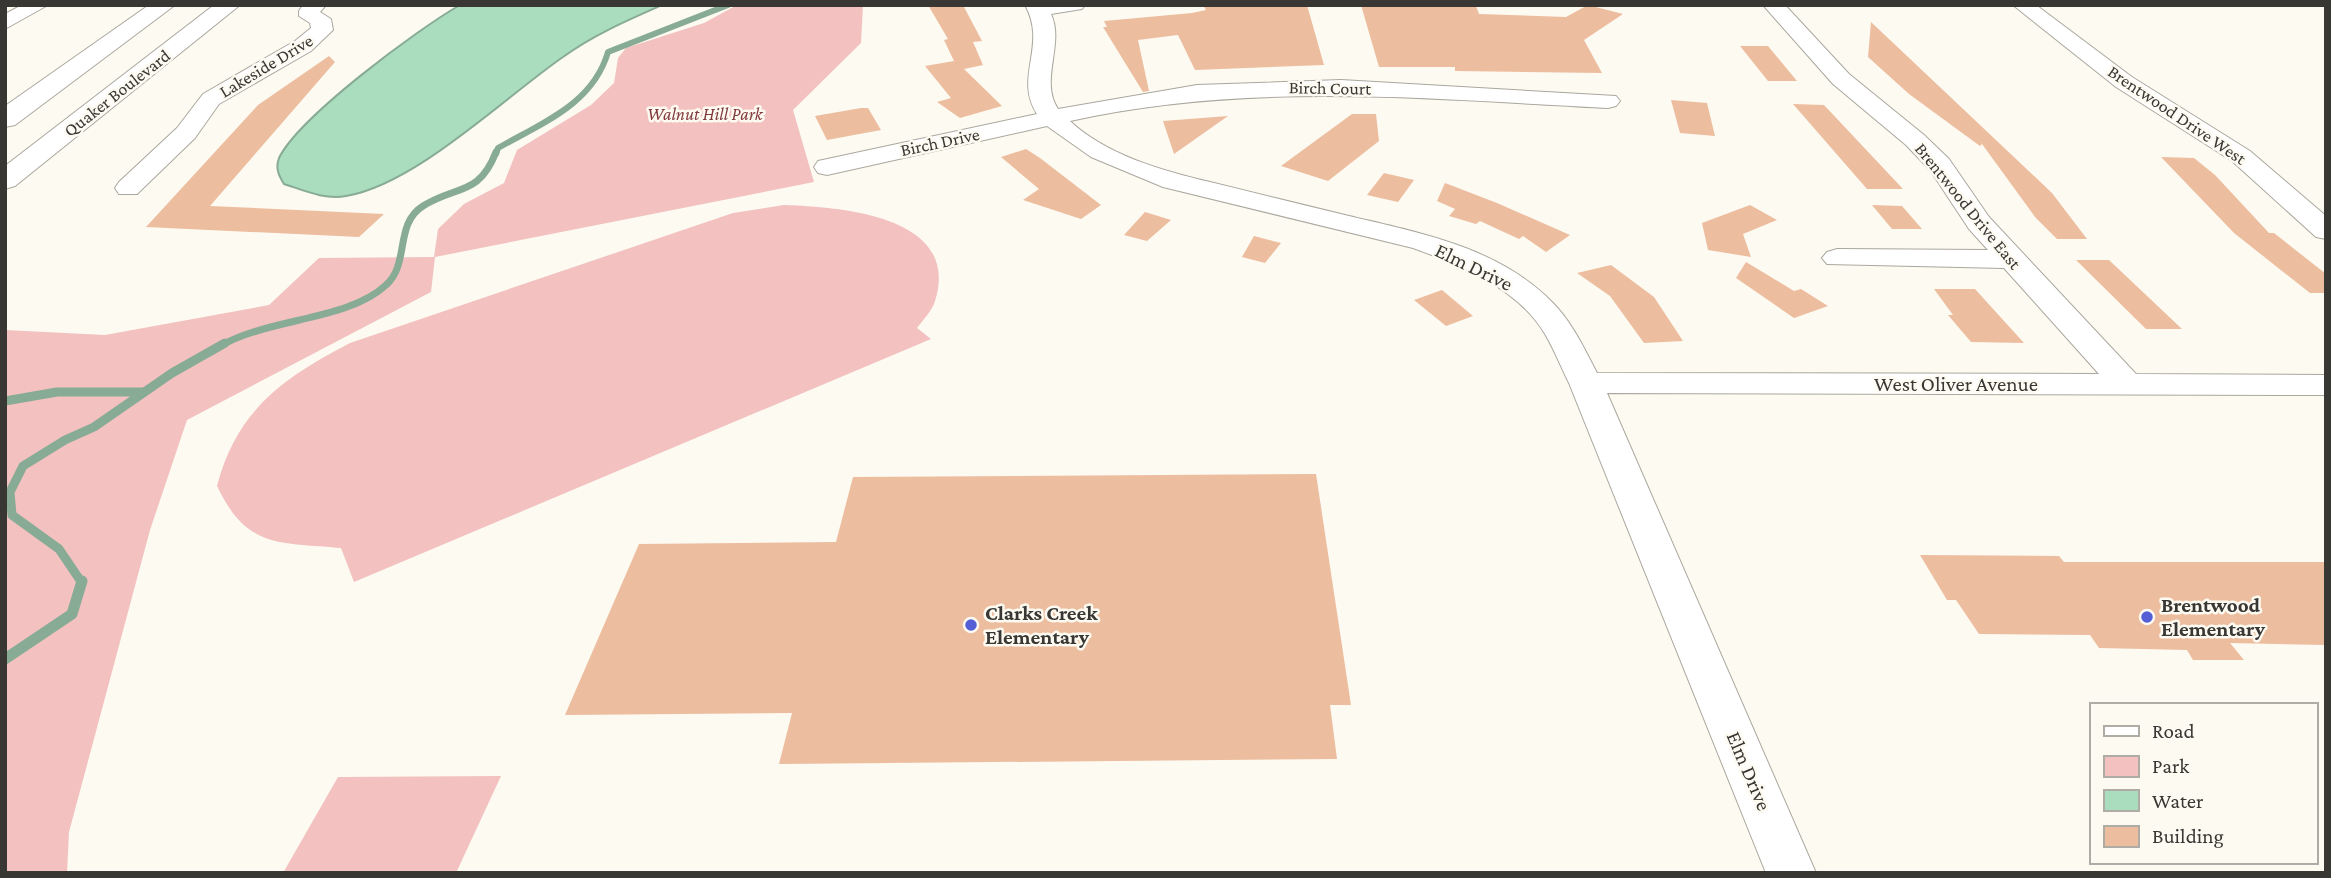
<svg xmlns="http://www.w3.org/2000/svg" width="2331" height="878" viewBox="0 0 2331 878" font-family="'Crimson Pro',serif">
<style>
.green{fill:#f2c1c0}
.water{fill:#a9ddbe;stroke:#87ab95;stroke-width:2}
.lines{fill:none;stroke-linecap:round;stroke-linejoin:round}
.stream-far3{stroke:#87ab95;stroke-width:6}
.stream-far2{stroke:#87ab95;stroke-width:7}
.stream-far1{stroke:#87ab95;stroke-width:9}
.stream{stroke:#87ab95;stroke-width:11}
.building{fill:#edbd9f}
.minor-casing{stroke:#aaa79e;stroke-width:2}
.major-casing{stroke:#aaa79e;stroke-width:2}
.minor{fill:#fff;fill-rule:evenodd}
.major{fill:#fff;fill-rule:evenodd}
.poi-dot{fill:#545ed5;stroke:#fdfaf1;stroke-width:2.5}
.labels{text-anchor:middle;stroke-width:5;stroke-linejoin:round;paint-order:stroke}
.far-street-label{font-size:18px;fill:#383734;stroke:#fdfaf1}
.far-park-label{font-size:18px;font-style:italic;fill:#81393c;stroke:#fdfaf1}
.street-label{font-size:21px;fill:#383734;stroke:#fdfaf1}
.poi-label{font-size:21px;font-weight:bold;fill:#383734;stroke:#fdfaf1;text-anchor:start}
</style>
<rect width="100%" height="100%" fill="#fdfaf1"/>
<path class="green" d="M737,5H863L861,43L793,110L814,182L435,257L431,292L187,420L150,530L69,832L67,873H5V330L105,335L269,305L319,258L434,257L438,229L464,204L504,183L517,150L591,105L614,83L618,58L626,48L704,23Z
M784,205C839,207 962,215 935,301C932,311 923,320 917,328L931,339L354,582L341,548C278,542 247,549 217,486C237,410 283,378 350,343L733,213Z
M501,776L456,873H283L338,777Z"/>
<path class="water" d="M460,5H662C628,20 593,35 563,57C505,97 415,185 346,196C324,200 303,190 284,184C279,176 275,168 279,158C299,117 418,29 460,5Z"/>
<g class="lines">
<path class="stream-far3" d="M496,154L498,148C542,123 593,104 608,52L728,5"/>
<path class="stream-far2" d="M222,345C270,318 349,320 386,285C410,264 394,224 423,206C457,185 479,196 496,152"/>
<path class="stream-far1" d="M5,401L57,392H143
M82,583L59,549L12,515L10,492L23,466L65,440L94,427L172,373L225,343"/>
<path class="stream" d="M5,659L72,614L82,581"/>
</g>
<path class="building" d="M928,5H963L982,41L973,42L983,65L964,69L1002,106L960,118L937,102L951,98L925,66L954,61L944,40L948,39Z
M1203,5H1307L1324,65L1195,70L1178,35L1138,40L1149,91L1143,92L1103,27H1107L1104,21L1192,13L1206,10Z
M1361,5L1476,6L1479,14L1566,17L1588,5L1623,14L1584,40L1602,73L1455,71V67H1379Z
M1871,22L2052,193L2087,239H2057L2035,217L1982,144L1980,146L1909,94L1868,57Z
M1740,46H1768L1797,81H1768Z
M329,56L335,62L210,206L384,214L359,237L146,227L258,105Z
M1671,100L1707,103L1715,136L1680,133Z
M1793,104L1824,105L1903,189H1867Z
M861,108H868L881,130L827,140L815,116Z
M1352,114H1376L1379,141L1328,181L1281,166Z
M1228,116L1174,154L1163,121Z
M1026,149L1040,158L1101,205L1081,219L1023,200L1039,189L1001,157Z
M2161,157L2194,158L2215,175L2269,233H2274L2326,274V293H2310L2234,233Z
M1384,173L1414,180L1398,202L1367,195Z
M1445,183L1497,203L1570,235L1546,252L1523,236L1519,239L1480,221L1476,224L1449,216L1455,209L1437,201Z
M1750,205L1777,220L1743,234L1751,257L1708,250L1702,223Z
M1872,205L1902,206L1922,229H1892Z
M1145,212L1171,220L1147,241L1124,235Z
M1254,236L1281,243L1265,263L1242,257Z
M2076,260H2109L2182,329H2146Z
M1746,262L1794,291L1801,289L1828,306L1794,318L1736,278Z
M1611,265L1654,297L1683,341L1644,343L1610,296L1577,273Z
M1934,289H1975L2024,343L1971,342L1948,315H1953Z
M1442,290L1473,316L1446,326L1414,300Z
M1316,474L1351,705H1330L1337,759L779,764L792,713L565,715L639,544L836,542L853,477Z
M1920,555L2059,556L2064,562H2326V645L2230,643L2244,660H2193L2187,650L2099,648L2090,635L1979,634L1956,600H1947Z"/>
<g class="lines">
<g class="minor-casing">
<path id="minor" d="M22,5H48L5,29V14Z
M303,5H326L320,12L331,19L333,30L311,51L219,104L195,138L137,194H119L115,188L119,182L177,128L203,94L295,41L311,28L310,23L299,16V11Z
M1025,5H1085L1082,9L1051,14C1065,44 1039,80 1058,109L1197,85L1341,80L1616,96L1620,101L1616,106L1608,108C1427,99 1249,81 1070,121C1106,155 1163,171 1210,182C1256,193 1303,205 1349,216C1420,233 1498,247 1552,302C1572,322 1584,348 1597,373L2099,374L2004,268L1827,264L1822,258L1827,252L1837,249L1988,250L1969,229L1930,170L1906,145L1833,84L1763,5H1785L1849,74L1924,135L1949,159L1989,217L2136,374L2326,375V395L1607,393L1816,873H1766L1569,383C1561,367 1554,349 1545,334C1518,288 1460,265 1413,248L1163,187L1091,157L1047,126L827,175L818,173L814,167L818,161L1037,114C1013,77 1048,46 1025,5Z
M2013,5H2036L2132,77L2250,151L2326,216V239L2316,237L2232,161L2116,87Z"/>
</g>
<g class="major-casing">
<path id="major" d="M149,5H175L15,125L5,127V106Z
M214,5H240L15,186L5,189V166Z"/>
</g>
<use href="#minor" class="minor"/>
<use href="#major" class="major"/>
</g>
<g class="poi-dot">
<circle cx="2147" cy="617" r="7"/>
<circle cx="971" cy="625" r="7"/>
</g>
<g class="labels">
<g class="far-street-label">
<text transform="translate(266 66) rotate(-31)" y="6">Lakeside Drive</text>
<text transform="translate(1330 88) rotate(1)" y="6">Birch Court</text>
<text transform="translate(117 93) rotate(-38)" y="6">Quaker Boulevard</text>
<text transform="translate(2177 115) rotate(34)" y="6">Brentwood Drive West</text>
<text transform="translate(940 142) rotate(-12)" y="6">Birch Drive</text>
<text transform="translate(1968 206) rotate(51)" y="6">Brentwood Drive East</text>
</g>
<g class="far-park-label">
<text x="705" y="120">Walnut Hill Park</text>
</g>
<g class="street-label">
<text transform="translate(1474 267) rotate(26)" y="7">Elm Drive</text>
<text x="1956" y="391">West Oliver Avenue</text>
<text transform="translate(1749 771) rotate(67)" y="7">Elm Drive</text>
</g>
<g class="poi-label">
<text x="2161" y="612">Brentwood<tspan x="2161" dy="24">Elementary</tspan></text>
<text x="985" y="620">Clarks Creek<tspan x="985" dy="24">Elementary</tspan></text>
</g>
</g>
<rect width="2331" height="878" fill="none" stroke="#383734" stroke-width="14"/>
<rect x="2090" y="703" width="228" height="161" fill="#fdfaf1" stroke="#aeaca5" stroke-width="2"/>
<rect x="2104" y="726" width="35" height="10" fill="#ffffff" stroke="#aeaca5" stroke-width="2"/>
<text x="2152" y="738" font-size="21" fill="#383734">Road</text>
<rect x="2104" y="756" width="35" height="21" fill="#f2c1c0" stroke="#aeaca5" stroke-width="2"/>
<text x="2152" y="773" font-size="21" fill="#383734">Park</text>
<rect x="2104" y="790" width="35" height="21" fill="#a9ddbe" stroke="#aeaca5" stroke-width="2"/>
<text x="2152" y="808" font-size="21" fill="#383734">Water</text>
<rect x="2104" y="826" width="35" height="21" fill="#edbd9f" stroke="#aeaca5" stroke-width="2"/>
<text x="2152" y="843" font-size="21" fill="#383734">Building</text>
</svg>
